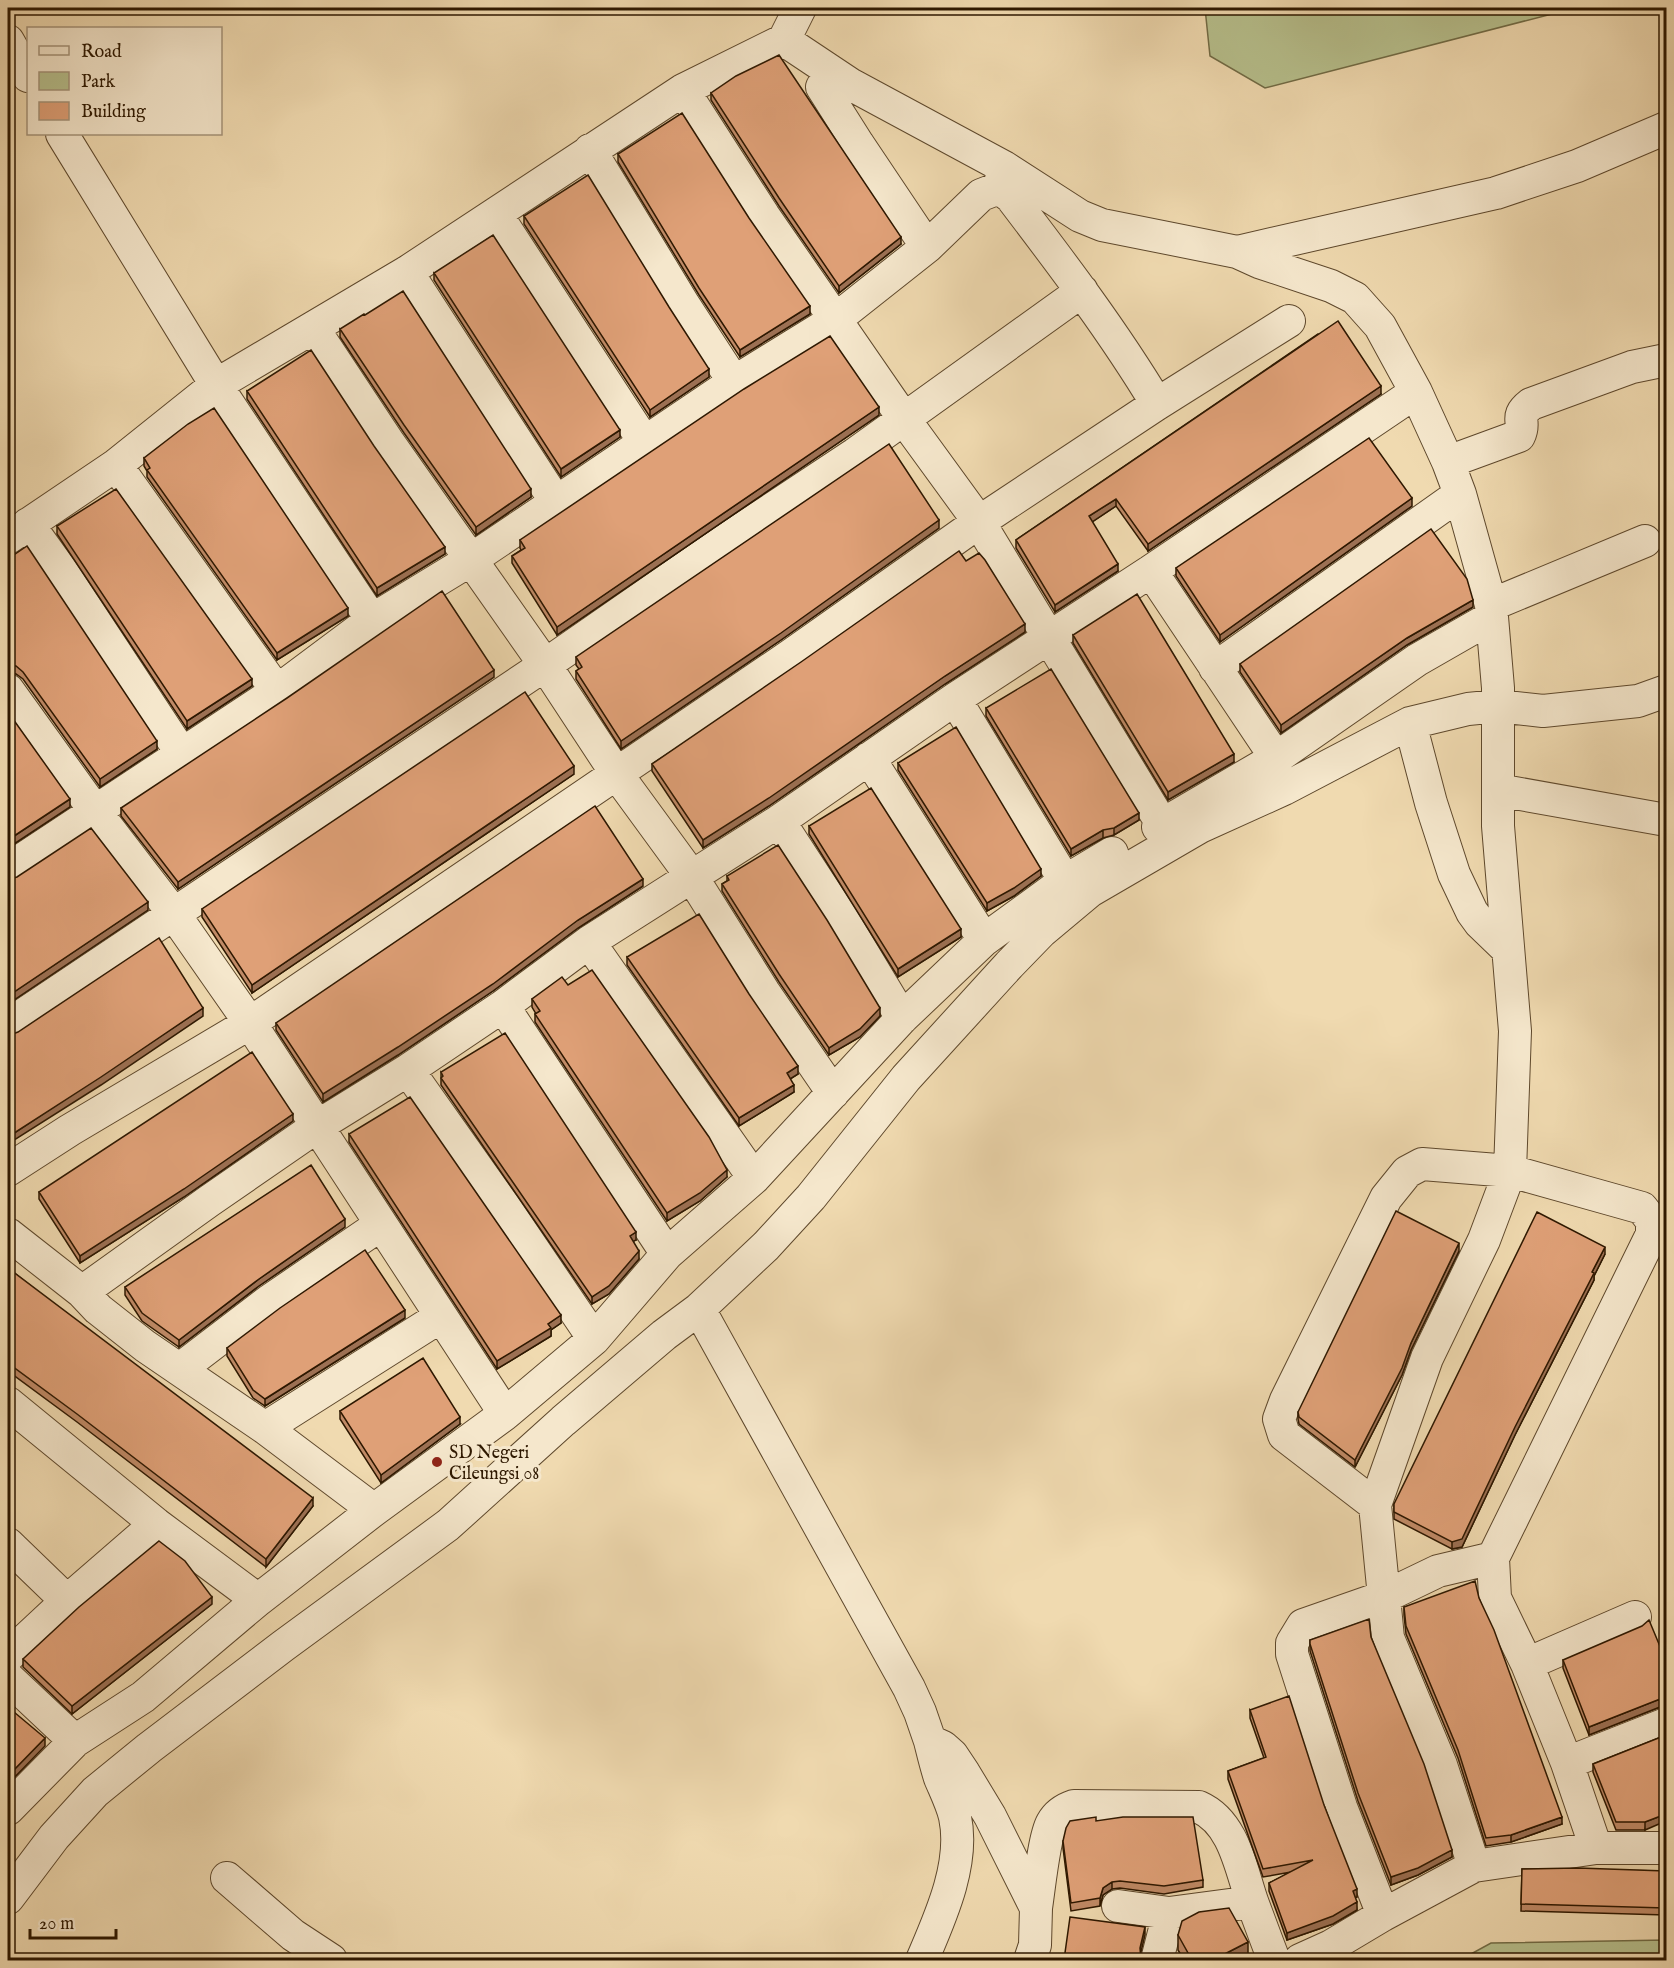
<svg xmlns="http://www.w3.org/2000/svg" width="1674" height="1968" viewBox="0 0 1674 1968" font-family="'IM FELL English',serif">
<style>
.green{fill:#b7c08d;stroke:#726c46;stroke-width:1.5}
.lines{fill:none;stroke-linecap:round;stroke-linejoin:round}
.minor-casing{stroke:#5e482c;stroke-width:34}
.minor{stroke:#f5e7cc;stroke-width:32}
.wall{fill:#c08a66;stroke:#2e1800;stroke-width:1.5}
.shaded-wall{fill:#9c7053;stroke:#2e1800;stroke-width:1.5}
.building{fill:#dfa077;stroke:#2e1800;stroke-width:1.5}
.poi-dot{fill:#8f2418;stroke:#f5e7cc;stroke-width:2}
.labels{text-anchor:middle;stroke-width:6;stroke-linejoin:round;paint-order:stroke}
.poi-label{font-size:18px;fill:#2e1800;stroke:#f5e7cc;text-anchor:start}
</style>
<rect width="100%" height="100%" fill="#f0dab0"/>
<filter id="stains"><feTurbulence type="fractalNoise" baseFrequency=".00333" numOctaves="4"/><feColorMatrix values="0 0 0 0 .2 0 0 0 0 .09 0 0 0 0 .02 0 0 0 .5 -.17"/></filter>
<radialGradient id="worn" r=".72"><stop offset=".6" stop-color="#630" stop-opacity="0"/><stop offset="1" stop-color="#630" stop-opacity=".3"/></radialGradient>
<path class="green" d="M1205,8H1575L1265,88L1210,56Z
M1666,1940V1960H1460L1491,1943Z"/>
<g class="lines">
<g class="minor-casing">
<path id="minor" d="M784,40L800,8
M8,41L28,76
M822,87L858,144L927,247
M683,90L764,216L904,419L979,522L1162,824
M62,134L216,385L372,620
M590,150L684,305L734,382
M999,188L1011,197C1062,264 1113,331 1157,404
M496,214L645,443
M1237,252L1496,193L1577,166L1666,128
M407,272L556,502
M313,328L389,443L545,665L616,773L692,877L764,992L833,1093
M1448,462L1519,436C1527,420 1513,418 1531,404L1632,367L1666,360
M116,465L277,691
M28,524L61,570L182,754
M8,538L116,465L216,385L407,272L683,90L784,40L850,84L1004,167L1080,216L1102,225L1237,252L1259,262L1331,286L1355,298L1380,326L1416,392L1448,462L1460,494L1491,605L1492,617L1498,688V826L1515,1031L1510,1171L1484,1240L1427,1358L1375,1505L1388,1638L1441,1765L1474,1866L1596,1848H1666
M1151,571L1276,758
M1491,605L1645,541
M1215,668L1460,494
M8,690L95,811L174,914L250,1023L505,1414
M955,699L1065,881
M1410,723L1431,803L1454,874L1472,912L1480,923L1507,949
M869,758L984,940
M1498,790L1666,820
M779,821L842,918L902,1018
M1158,827L1276,758L1417,660L1492,617
M8,869L277,691L372,620L472,559L734,382L836,319L927,247L981,195L999,188L1004,167
M589,942L754,1178
M503,1006L667,1254
M8,1025L545,665L721,543L855,454L1082,291
M408,1070L504,1206L594,1339
M8,1170L70,1130L250,1023L791,655L979,522L1157,404L1289,321
M8,1234L82,1292L98,1309L145,1346L265,1428L374,1510
M82,1292L209,1201L316,1127L408,1070L503,1006L589,942L779,821L955,699L1151,571L1416,392
M699,1309L909,1688L920,1712L930,1741L943,1747L952,1755L964,1773L990,1816L1036,1908L1035,1945L1030,1960
M180,1369L269,1301L380,1225
M8,1403L156,1524L258,1600
M265,1428L440,1317
M1375,1505L1284,1435L1279,1419L1286,1400L1386,1198L1407,1172L1422,1164L1510,1171L1642,1208L1652,1221V1234L1493,1558L1438,1571L1386,1596L1303,1625L1292,1643V1654L1341,1807L1383,1915L1474,1866
M8,1544L67,1601
M1493,1558L1495,1598L1527,1664L1567,1763L1596,1848
M8,1656L67,1601L156,1524
M1527,1664L1635,1617
M8,1678L75,1741
M1567,1763L1666,1724
M8,1809L75,1741L143,1697L258,1600L374,1510L505,1414L594,1339L667,1254L754,1178L902,1018L984,940L1065,881L1112,853
M227,1878L293,1935L331,1960
M8,1898L54,1837L95,1792L149,1748L283,1646L448,1525L563,1421L664,1335L699,1309L766,1246L811,1197L906,1078L1009,965L1041,932L1090,891L1200,827L1284,789L1410,723L1468,709L1498,706L1543,711L1638,701L1666,691
M1118,1906L1169,1913
M1036,1908C1039,1889 1044,1837 1052,1823C1057,1814 1065,1809 1074,1806L1199,1807C1235,1823 1241,1871 1253,1904C1260,1923 1267,1942 1274,1960
M922,1960C940,1918 965,1864 955,1817C952,1804 945,1790 940,1778C936,1766 933,1753 930,1741
M1157,1960L1169,1913L1252,1902
M1300,1960L1331,1946L1383,1915"/>
</g>
<use href="#minor" class="minor"/>
</g>
<path class="wall" d="M711,93L901,244L839,293L779,206L711,100Z
M618,154L810,314L740,357L699,295L618,162Z
M524,216L709,377L650,417L524,224Z
M434,273L620,437L561,477L434,280Z
M340,329L531,497L476,535L404,433L340,337Z
M1318,334L1381,394L1148,551L1116,506L1092,522L1118,571L1055,612L1016,548V540Z
M247,391L445,554L377,596L247,399Z
M879,415L557,635L512,563V556L521,550L520,548V540Z
M144,458L348,616L277,660L147,477V471L144,466Z
M1412,506L1220,642L1176,576V568Z
M57,526L252,686L187,729L57,534Z
M939,528L781,640L621,749L576,679V671L579,669L576,665V657Z
M8,559L157,749L100,787L23,679L16,674L8,672Z
M966,561L1025,632L945,684L769,806L703,848L652,771V764Z
M1473,607L1407,645L1281,733L1240,672V664Z
M1073,635L1234,762L1168,800L1073,643Z
M494,677L178,889L121,816V808Z
M986,708L1139,820L1114,835L1103,838L1071,856L986,716Z
M898,763L1041,876L1014,896L987,911L898,770Z
M574,774L252,993L202,917V909Z
M809,826L961,937L898,977L809,834Z
M727,876L880,1016L860,1037L829,1055L779,982L722,891V884L727,881Z
M643,886L578,928L493,991L398,1055L323,1102L276,1030V1023Z
M627,957L798,1074L790,1079L794,1092L739,1126L627,965Z
M568,985L727,1177L700,1201L667,1221L535,1022V1014H536L532,1007V999Z
M441,1072L636,1240L633,1241L639,1259L609,1294L592,1304L441,1085Z
M293,1121L184,1197L80,1263L39,1199V1192Z
M349,1134L561,1323L551,1330V1336L497,1369L349,1142Z
M345,1227L259,1286L179,1347L142,1321L125,1295V1287Z
M1459,1251L1411,1350L1402,1375L1355,1467L1299,1424L1298,1419V1412Z
M1605,1254L1594,1276V1280L1515,1435L1462,1547L1452,1549L1394,1519V1504Z
M8,1268L313,1506L266,1567L77,1422L8,1371Z
M405,1318L265,1406L253,1398L227,1356V1348Z
M340,1411L460,1424L381,1483L340,1419Z
M1479,1598L1562,1824L1511,1842L1486,1846L1458,1758L1406,1634L1404,1615V1607Z
M212,1604L72,1714L23,1667V1659Z
M1371,1637L1452,1857L1418,1875L1391,1885L1358,1801L1310,1651V1640Z
M1666,1655V1707H1660L1589,1735L1563,1668V1660L1664,1656Z
M1250,1710L1324,1805L1357,1897L1355,1898L1357,1910L1333,1924L1287,1940L1269,1891V1883L1291,1872L1263,1877L1228,1779V1771L1264,1758L1250,1718Z
M1666,1735L1645,1830H1616L1593,1772V1764Z
M1096,1821L1203,1880V1887L1164,1894L1120,1888L1112,1889L1103,1895L1100,1906L1071,1911L1063,1848V1841Z
M1522,1869L1666,1871V1915L1521,1911Z
M1178,1935L1248,1957L1242,1960H1184L1178,1950Z"/>
<path class="shaded-wall" d="M901,237V244L839,293V286Z
M810,306V314L740,357V350Z
M709,369V377L650,417V410Z
M1381,386V394L1148,551V544Z
M879,407V415L557,635V627Z
M620,430V437L561,477V469Z
M531,489V497L476,535V527Z
M1412,498V506L1220,642V635Z
M1116,499V506L1089,524V516Z
M939,520V528L781,640L621,749V741Z
M445,547V554L377,596V588Z
M1118,564V571L1055,612V605Z
M1473,600V607L1407,645L1281,733V725L1407,638Z
M348,608V616L277,660V653Z
M1025,624V632L945,684L769,806L703,848V840L945,676Z
M494,670V677L178,889V882Z
M252,679V686L187,729V721Z
M157,741V749L100,787V779Z
M1234,754V762L1168,800V792Z
M574,766V774L252,993V985Z
M70,799V807L8,848V840Z
M1139,813V820L1114,835V828Z
M1103,830V838L1071,856V849Z
M1041,869V876L1014,896L987,911V903Z
M643,879V886L578,928L493,991L398,1055L323,1102V1094L578,920Z
M148,902V910L8,1004V996Z
M961,929V937L898,977V969Z
M203,1008V1016L101,1085L8,1144V1137Z
M880,1008V1016L860,1037L829,1055V1048Z
M798,1066V1074L787,1081V1073Z
M794,1085V1092L739,1126V1118Z
M293,1114V1121L184,1197L80,1263V1256Z
M727,1170V1177L700,1201L667,1221V1213Z
M345,1219V1227L259,1286L179,1347V1340L259,1279Z
M636,1232V1240L630,1243V1236Z
M1459,1243V1251L1411,1350L1402,1375L1355,1467V1460Z
M1605,1247V1254L1594,1276V1280L1515,1435L1462,1547L1452,1549V1542Z
M639,1251V1259L609,1294L592,1304V1297Z
M405,1310V1318L265,1406V1399Z
M561,1315V1323L551,1330V1336L497,1369V1361L548,1324Z
M460,1417V1424L381,1483V1475Z
M313,1498V1506L266,1567V1559Z
M212,1597V1604L72,1714V1706Z
M1660,1699V1707L1589,1735V1727Z
M45,1738V1746L8,1784V1776Z
M1666,1814V1821L1645,1830V1822Z
M1562,1817V1824L1511,1842V1835Z
M1452,1850V1857L1418,1875L1391,1885V1877Z
M1112,1882V1889L1103,1895L1100,1906V1898L1103,1888Z
M1357,1889V1897L1353,1898V1891Z
M1357,1902V1910L1333,1924L1287,1940V1933Z
M1145,1927V1935L1140,1956V1948Z
M1248,1942V1957L1242,1960H1213Z"/>
<path class="building" d="M779,55L901,237L839,286L779,198L711,93L736,76Z
M682,113L749,218L810,306L740,350L699,288L618,154Z
M588,175L669,307L709,369L650,410L524,216Z
M493,235L620,430L561,469L434,273Z
M403,291L531,489L476,527L404,425L340,329L364,314L365,315Z
M1338,321L1381,386L1148,544L1116,499L1089,516L1118,564L1055,605L1016,540Z
M830,336L879,407L557,627L512,556L525,548L520,540L744,389Z
M311,350L374,446L445,547L377,588L247,391Z
M214,408L348,608L277,653L147,470L150,468L144,458L188,424Z
M1369,438L1412,498L1220,635L1176,568Z
M889,444L939,520L781,633L621,741L576,671L582,667L576,657Z
M116,489L252,679L187,721L57,526Z
M1431,529L1467,579L1473,600L1407,638L1281,725L1240,664Z
M27,546L157,741L100,779L23,672L16,666L8,665V559Z
M959,551L966,561L979,553L985,560L1025,624L945,676L769,798L703,840L652,764L801,662Z
M442,591L494,670L178,882L121,808L287,698Z
M1137,594L1234,754L1168,792L1073,635Z
M1051,669L1139,813L1114,828L1103,830L1071,849L986,708Z
M525,692L574,766L252,985L202,909Z
M8,712L70,799L8,840Z
M956,727L1041,869L1014,888L987,903L898,763Z
M871,788L961,929L898,969L809,826Z
M595,806L643,879L578,920L493,984L398,1047L323,1094L276,1023Z
M91,828L148,902L8,996V879H10L17,877Z
M778,845L827,920L880,1008L860,1029L829,1048L779,974L722,884L729,880L727,876Z
M699,914L749,994L798,1066L787,1073L794,1085L739,1118L627,957Z
M159,938L203,1008L101,1077L8,1137V1035H10L18,1032Z
M592,970L709,1137L727,1170L700,1193L667,1213L535,1014L540,1011L532,999L562,977L568,985Z
M505,1033L636,1232L630,1236L639,1251L609,1286L592,1297L441,1078L443,1076L441,1072Z
M252,1052L293,1114L184,1189L80,1256L39,1192Z
M410,1097L561,1315L548,1324L551,1328L497,1361L349,1134Z
M311,1165L345,1219L259,1279L179,1340L142,1313L125,1287Z
M1396,1211L1459,1243L1411,1343L1402,1368L1355,1460L1299,1417L1298,1412Z
M1537,1212L1605,1247L1592,1272L1594,1273L1515,1427L1462,1539L1452,1542L1394,1512V1504Z
M365,1250L405,1310L265,1399L253,1390L227,1348L280,1308Z
M8,1268L313,1498L266,1559L77,1414L8,1363Z
M423,1358L460,1417L381,1475L340,1411Z
M159,1541L185,1561L212,1597L72,1706L23,1659L79,1607Z
M1475,1581L1479,1598L1494,1630L1562,1817L1511,1835L1486,1838L1458,1750L1406,1626L1404,1607Z
M1369,1619L1371,1637L1424,1764L1452,1850L1418,1868L1391,1877L1358,1793L1310,1644V1640Z
M1649,1620L1664,1656L1666,1655V1699H1660L1589,1727L1563,1660L1642,1626Z
M1289,1696L1324,1805L1357,1889L1353,1891L1357,1902L1333,1916L1287,1933L1269,1883L1313,1860L1263,1869L1228,1771L1266,1757L1250,1710Z
M8,1707L45,1738L8,1776Z
M1666,1735V1814L1645,1822H1616L1593,1764Z
M1096,1817V1821L1123,1817H1193L1203,1880L1164,1886L1120,1881L1112,1882L1103,1888L1100,1898L1071,1903L1063,1841L1066,1828L1070,1821Z
M1578,1868L1666,1871V1908L1521,1904L1522,1869Z
M1229,1908L1248,1942L1213,1960H1192L1178,1935L1182,1921L1199,1912Z
M1070,1917L1145,1927L1140,1948L1141,1960H1064Z"/>
<circle class="poi-dot" cx="437" cy="1462" r="6"/>
<g class="labels">
<g class="poi-label">
<text x="449" y="1458">SD Negeri<tspan x="449" dy="21">Cileungsi 08</tspan></text>
</g>
</g>
<rect width="1674" height="1968" fill="none" stroke="#f0dab0" stroke-width="30"/>
<rect x="9" y="9" width="1656" height="1950" fill="none" stroke="#2e1800" stroke-width="3"/>
<rect x="15" y="15" width="1644" height="1938" fill="none" stroke="#2e1800" stroke-width="1.5"/>
<rect x="27" y="27" width="195" height="108" fill="#f5e7cc" stroke="#a5947a" stroke-width="1.5"/>
<rect x="39" y="46" width="30" height="9" fill="#f5e7cc" stroke="#a5947a" stroke-width="1.5"/>
<text x="81" y="57" font-size="18" fill="#2e1800">Road</text>
<rect x="39" y="72" width="30" height="18" fill="#b7c08d" stroke="#a5947a" stroke-width="1.5"/>
<text x="81" y="87" font-size="18" fill="#2e1800">Park</text>
<rect x="39" y="102" width="30" height="18" fill="#dfa077" stroke="#a5947a" stroke-width="1.5"/>
<text x="81" y="117" font-size="18" fill="#2e1800">Building</text>
<path d="M30 1929v9h86v-9" fill="none" stroke="#2e1800" stroke-width="3"/>
<text x="39" y="1929" font-size="18" fill="#2e1800" stroke="#f5e7cc" stroke-width="4.5" paint-order="stroke">20 m</text>
<rect width="100%" height="100%" filter="url(#stains)"/>
<rect width="100%" height="100%" fill="url(#worn)"/>
</svg>
